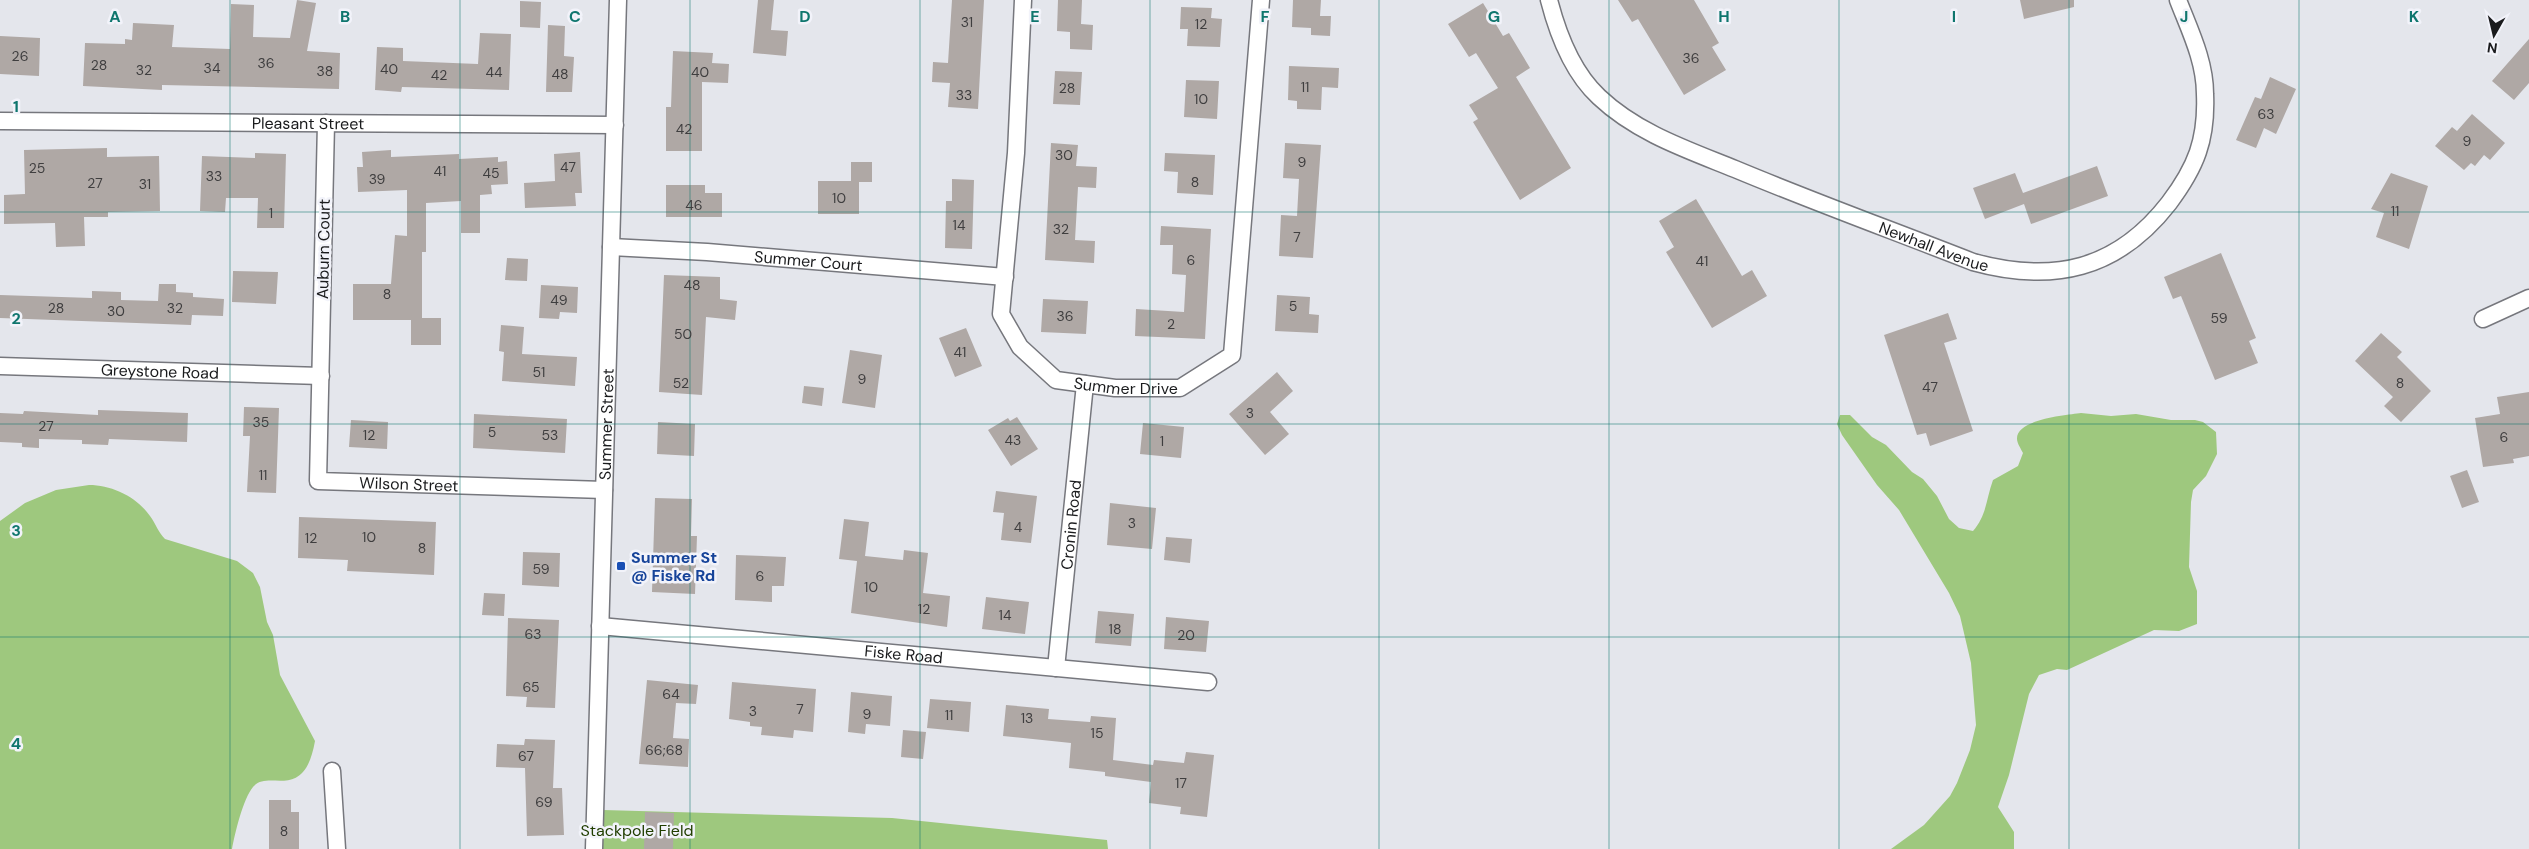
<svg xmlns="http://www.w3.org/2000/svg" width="2529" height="849" viewBox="0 0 2529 849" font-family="'DM Sans',sans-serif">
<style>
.green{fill:#9ec87e}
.building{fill:#afa8a5}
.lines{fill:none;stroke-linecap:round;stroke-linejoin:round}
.street-casing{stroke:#76777d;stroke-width:19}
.street{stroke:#fff;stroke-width:16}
.grid{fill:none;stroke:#0f766e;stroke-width:1;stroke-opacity:0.55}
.transit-dot{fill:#1a4fb4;stroke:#f2f3fa;stroke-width:2}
.labels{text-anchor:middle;stroke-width:5;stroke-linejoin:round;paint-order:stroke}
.number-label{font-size:14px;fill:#3f3e3f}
.street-label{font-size:16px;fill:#1a1b1d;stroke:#f2f3fa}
.transit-label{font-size:16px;font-weight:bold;fill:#164399;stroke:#f2f3fa;text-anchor:start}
.park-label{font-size:16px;fill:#213e00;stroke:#f2f3fa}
.grid-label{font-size:16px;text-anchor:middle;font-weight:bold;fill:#0f766e;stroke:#f2f3fa;stroke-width:5;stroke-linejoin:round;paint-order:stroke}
</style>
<rect width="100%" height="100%" fill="#e4e6ec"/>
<path class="green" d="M2081,413L2111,416L2136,414L2171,420H2195L2203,422L2216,432L2217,454L2206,476L2193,490L2191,502L2189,567L2197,591V624L2179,631L2154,630L2067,670L2057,669L2039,675L2029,694L2009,775L1998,807L2014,832V849H1891L1924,825L1950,796L1957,783L1970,750L1976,725L1971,663L1960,616L1949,593L1899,510L1877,485L1842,435L1837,424L1840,415H1850L1872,437L1886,445L1912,472L1923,479L1937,496L1949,519L1959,528L1973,531C1987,515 1986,499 1993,480L2018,466L2023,453C2021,449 2017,443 2017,439C2016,419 2067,415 2081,413Z
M89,485C112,485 137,497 150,516C156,524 158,532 165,539L237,561L253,573L260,587L267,622L273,635L280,675L315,741C304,804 269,768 253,787C243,799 235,833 232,849H0V521L25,503L56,490Z
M603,810L892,818L1107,840L1108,849H601Z"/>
<path class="building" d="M297,0L316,3L307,51L340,53L339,89L162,85V90L83,86L85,43L125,44V39L132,40L133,23L174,25L172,47L230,49L231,4L254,5L253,37L290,38Z
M758,0H774L771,30L788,31L786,56L753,53Z
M952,0H984L978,109L948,107L950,83L932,82L933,62L948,63Z
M1058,0H1082L1081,24L1093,25L1092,50L1070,49V32L1057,31Z
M1293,0H1321L1320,16H1331L1330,36L1311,35V28L1292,27Z
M1618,0H1694L1719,43L1712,47L1726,70L1684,95L1638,19L1632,22Z
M2020,0H2074V7L2024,19Z
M520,1L541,2L540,28L520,27Z
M1483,3L1503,36L1509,33L1530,68L1516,77L1571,168L1520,200L1473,122L1478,119L1469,105L1498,88L1476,53L1469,57L1448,24Z
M1181,7L1212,8L1211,18L1222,19L1220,47L1187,46L1188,29H1180Z
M548,25L565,26L564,56L574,57L572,92H546Z
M480,33L511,34L509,90L402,87L401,92L375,90L377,47L403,48V61L478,64Z
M0,36L40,38L39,76L0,74Z
M2529,39V83L2514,100L2492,81Z
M673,51L713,53L712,63L729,64L728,83L702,82V151H666V107H671Z
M1289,66L1339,68L1338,88L1322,87L1321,110L1297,109V101L1288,100Z
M1055,71L1082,72L1080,105L1053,104Z
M2270,77L2296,89L2276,134L2264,128L2256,148L2236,140L2255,97L2261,99Z
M1186,80L1219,81L1217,119L1184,117Z
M2472,114L2505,143L2490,160L2484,155L2475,166L2471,163L2464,170L2435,146L2452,127L2457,131Z
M1051,143L1078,145L1076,166L1097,167L1096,188L1078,187L1075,240L1095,241L1094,263L1045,260Z
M1285,143L1321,145L1313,258L1279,256L1281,215L1297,216L1299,179L1283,178Z
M107,148V157L159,156L160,211L108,212V217H84L85,246L56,247L55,223L4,224V195L25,194L24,150Z
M391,150V157L459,154V159L498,157V162L507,161L508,184L491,185L492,194L480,195V233H461V201L426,203V252H422V318H441V345H411V320H353V284H391L395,235L407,236V190L358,192L357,167H363L362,152Z
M580,152L582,193H575L576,206L525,208L524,183L555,181L554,154Z
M255,153L286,154L284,228H257L258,198H226L225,212L200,211L202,156L255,158Z
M1165,153L1215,155L1213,195L1177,193L1178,172L1164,171Z
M851,162H872V182H859V214H818V181H851Z
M2097,166L2108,196L2031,224L2024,204L1985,219L1973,188L2015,173L2023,193Z
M2391,173L2428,186L2409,249L2376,237L2384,213L2371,209Z
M952,179L974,180L972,249L945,248L946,201H952Z
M666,185H705V193H722V217H666Z
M1696,199L1742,276L1752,270L1767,296L1712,328L1666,252L1674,247L1659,221Z
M1161,226L1211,229L1205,339L1135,336L1136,309L1184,312L1186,275L1172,274L1173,245H1160Z
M2221,253L2256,338L2249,341L2258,363L2215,380L2181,296L2173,299L2164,277Z
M507,258L528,259L527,281L505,280Z
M233,271L278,272L276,304L232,302Z
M664,275L720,277V299L737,301L735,320L706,317L702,395L659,392Z
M159,284H176V292L193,293V297L224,299L223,316L192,315L191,325L0,318V295L92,298V291L121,292V300L158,301Z
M541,285L578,287L577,313L560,312L559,319L539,318Z
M1277,295L1310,297L1309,314L1319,315L1318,333L1275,331Z
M1043,299L1088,301L1086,334L1041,332Z
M1948,313L1957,339L1944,343L1973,431L1930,446L1926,433L1917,435L1884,335Z
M501,325L524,327L522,354L577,357L575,386L502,381L504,352L499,351Z
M966,328L982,366L955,377L939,338Z
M2381,333L2402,352L2397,357L2431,391L2401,422L2384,406L2393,397L2355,361Z
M850,350L882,355L875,408L842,403Z
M1277,372L1293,391L1270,412L1289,434L1265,455L1229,414Z
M804,386L824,388L822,406L802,403Z
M2529,392V456L2513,459L2514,463L2483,467L2475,418L2500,414L2497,397Z
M244,407L279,408L276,493L247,492L250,436H243Z
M98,410L188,413L187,442L109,439L108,445L82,444V440L39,439V448L22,447V443L0,442V413L23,414L24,411L98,415Z
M474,414L567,419L565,453L473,448Z
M1017,417L1038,449L1011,466L988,430L1008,418L1010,421Z
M351,420L388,422L387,449L349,447Z
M658,422L695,424L694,456L657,454Z
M1143,423L1184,427L1181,458L1140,454Z
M2467,470L2479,502L2462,508L2450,476Z
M996,491L1037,496L1031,543L1001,540L1004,513L993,512Z
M655,498L692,499L691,536H697L695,594L652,592Z
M1110,503L1156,508L1152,549L1107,545Z
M299,517L436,522L434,575L347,571L348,560L298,558Z
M844,519L869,522L865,556L903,560L904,550L928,553L923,593L950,596L947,627L851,613L857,561L839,559Z
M1166,537L1192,539L1190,563L1164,560Z
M523,552L560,553L559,587L522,585Z
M736,555L786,557L784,586H772V602L735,600Z
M484,593L505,594L504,616L482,615Z
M986,597L1029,602L1025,634L982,629Z
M1098,611L1134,614L1131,646L1095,643Z
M1166,617L1209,621L1206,652L1164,649Z
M508,618L559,620L555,708L526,707L527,697L506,696Z
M647,680L698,685L696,704L676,703L673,738L689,739L688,767L639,764Z
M732,682L816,689L813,732L794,730L793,738L761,735L762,727L750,726V722L729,719Z
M851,692L892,696L890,726L866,724L865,734L848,732Z
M930,699L971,702L969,732L927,728Z
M1006,705L1049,709L1048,719L1090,722L1091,716L1116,718L1113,760L1153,765L1154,760L1184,763L1186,752L1214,755L1207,817L1180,814L1181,807L1149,803L1151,782L1105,776V772L1069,768L1071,743L1003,736Z
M903,730L926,732L923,759L901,757Z
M525,739L555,740L553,788H562L564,835L527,836L525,768L496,767L497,744L524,745Z
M269,800H291V812H299V849H269Z
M645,812L674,813L673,849H644Z"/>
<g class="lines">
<g class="street-casing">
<g id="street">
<path id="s1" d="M1023,0L1016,153L1001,314L1020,347L1056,380L1115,388H1180L1232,355L1261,0"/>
<path id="s2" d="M1549,0C1558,35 1572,72 1599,97C1637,133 1688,150 1735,169C1814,202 1894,231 1973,262C2053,284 2117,270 2169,203C2196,167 2207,140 2205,94C2205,61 2190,31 2178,0"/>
<path id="s3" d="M0,121L615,125"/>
<path id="s4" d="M326,123L318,481L604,490"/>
<path id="s5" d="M611,247L707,252L1005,277"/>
<path d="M2483,319L2529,298"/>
<path id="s6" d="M0,366L321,376"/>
<path id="s7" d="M600,626L1208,682"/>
<path id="s8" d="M1056,668L1085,384"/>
<path d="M332,771L337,849"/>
<path id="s9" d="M594,849L618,0"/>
</g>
</g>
<use href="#street" class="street"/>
</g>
<path class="grid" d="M230,0V849M460,0V849M690,0V849M920,0V849M1150,0V849M1379,0V849M1609,0V849M1839,0V849M2069,0V849M2299,0V849M0,212H2529M0,424H2529M0,637H2529"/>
<rect class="transit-dot" x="616" y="561" width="10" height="10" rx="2.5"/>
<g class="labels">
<g class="number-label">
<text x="967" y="27">31</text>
<text x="1201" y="29">12</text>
<text x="20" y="61">26</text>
<text x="1691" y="63">36</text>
<text x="266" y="68">36</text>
<text x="99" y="70">28</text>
<text x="212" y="73">34</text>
<text x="389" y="74">40</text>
<text x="144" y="75">32</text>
<text x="325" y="76">38</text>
<text x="494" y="77">44</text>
<text x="700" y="77">40</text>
<text x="560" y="79">48</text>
<text x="439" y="80">42</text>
<text x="1305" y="92">11</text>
<text x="1067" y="93">28</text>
<text x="964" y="100">33</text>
<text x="1201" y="104">10</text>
<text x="2266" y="119">63</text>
<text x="684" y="134">42</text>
<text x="2467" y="146">9</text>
<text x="1064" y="160">30</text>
<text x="1302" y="167">9</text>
<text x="568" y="172">47</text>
<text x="37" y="173">25</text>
<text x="440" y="176">41</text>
<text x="491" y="178">45</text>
<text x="214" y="181">33</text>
<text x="377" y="184">39</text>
<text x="1195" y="187">8</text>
<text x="95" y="188">27</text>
<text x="145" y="189">31</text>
<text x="839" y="203">10</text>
<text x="694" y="210">46</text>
<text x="2395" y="216">11</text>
<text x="271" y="218">1</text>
<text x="959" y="230">14</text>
<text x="1061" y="234">32</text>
<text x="1297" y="242">7</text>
<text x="1191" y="265">6</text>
<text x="1702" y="266">41</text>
<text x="692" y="290">48</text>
<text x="387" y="299">8</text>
<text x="559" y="305">49</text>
<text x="1293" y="311">5</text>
<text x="56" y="313">28</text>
<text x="175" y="313">32</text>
<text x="116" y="316">30</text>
<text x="1065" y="321">36</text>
<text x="2219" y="323">59</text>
<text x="1171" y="329">2</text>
<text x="683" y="339">50</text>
<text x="960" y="357">41</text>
<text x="539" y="377">51</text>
<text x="862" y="384">9</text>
<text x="681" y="388">52</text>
<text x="2400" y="388">8</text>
<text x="1930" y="392">47</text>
<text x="1250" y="418">3</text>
<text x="261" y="427">35</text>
<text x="46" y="431">27</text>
<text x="492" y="437">5</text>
<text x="369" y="440">12</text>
<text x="550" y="440">53</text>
<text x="2504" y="442">6</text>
<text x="1013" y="445">43</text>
<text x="1162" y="446">1</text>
<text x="263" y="480">11</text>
<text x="1132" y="528">3</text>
<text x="1018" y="532">4</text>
<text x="369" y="542">10</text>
<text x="311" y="543">12</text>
<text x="422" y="553">8</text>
<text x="541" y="574">59</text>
<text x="760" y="581">6</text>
<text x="871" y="592">10</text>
<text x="924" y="614">12</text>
<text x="1005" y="620">14</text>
<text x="1115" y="634">18</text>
<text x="533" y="639">63</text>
<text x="1186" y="640">20</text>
<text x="531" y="692">65</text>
<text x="671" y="699">64</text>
<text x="800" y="714">7</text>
<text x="753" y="716">3</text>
<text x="867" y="719">9</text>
<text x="949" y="720">11</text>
<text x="1027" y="723">13</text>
<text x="1097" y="738">15</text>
<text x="664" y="755">66;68</text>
<text x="526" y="761">67</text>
<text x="1181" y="788">17</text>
<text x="544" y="807">69</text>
<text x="284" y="836">8</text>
</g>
<g class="street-label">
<text dy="6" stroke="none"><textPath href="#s3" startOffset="308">Pleasant Street</textPath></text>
<text dy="6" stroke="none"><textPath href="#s2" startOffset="479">Newhall Avenue</textPath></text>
<text transform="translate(323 249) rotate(-89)" y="6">Auburn Court</text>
<text dy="6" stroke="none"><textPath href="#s5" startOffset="198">Summer Court</textPath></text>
<text dy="6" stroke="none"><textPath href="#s6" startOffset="160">Greystone Road</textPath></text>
<text dy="6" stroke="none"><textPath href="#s1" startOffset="472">Summer Drive</textPath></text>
<text dy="6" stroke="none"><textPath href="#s9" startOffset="425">Summer Street</textPath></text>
<text dy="6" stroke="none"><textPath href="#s4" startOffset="449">Wilson Street</textPath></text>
<text dy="6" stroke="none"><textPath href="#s8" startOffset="144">Cronin Road</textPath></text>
<text dy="6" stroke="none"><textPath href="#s7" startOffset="305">Fiske Road</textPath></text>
</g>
<g class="transit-label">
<text x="631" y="563">Summer St<tspan x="631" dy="18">@ Fiske Rd</tspan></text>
</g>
<g class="park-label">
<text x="637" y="836">Stackpole Field</text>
</g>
</g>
<g class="grid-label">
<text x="115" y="22">A</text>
<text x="345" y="22">B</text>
<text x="575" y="22">C</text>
<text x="805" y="22">D</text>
<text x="1035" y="22">E</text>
<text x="1265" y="22">F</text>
<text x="1494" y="22">G</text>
<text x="1724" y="22">H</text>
<text x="1954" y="22">I</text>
<text x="2184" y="22">J</text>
<text x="2414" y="22">K</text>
<text x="16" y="112">1</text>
<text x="16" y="324">2</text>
<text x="16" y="536">3</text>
<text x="16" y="749">4</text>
</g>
<g transform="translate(2494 35) rotate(188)" stroke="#f2f3fa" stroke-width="4" paint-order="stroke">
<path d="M0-4L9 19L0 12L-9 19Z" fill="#1a1b1d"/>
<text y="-8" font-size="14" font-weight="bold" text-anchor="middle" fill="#1a1b1d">N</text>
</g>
</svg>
